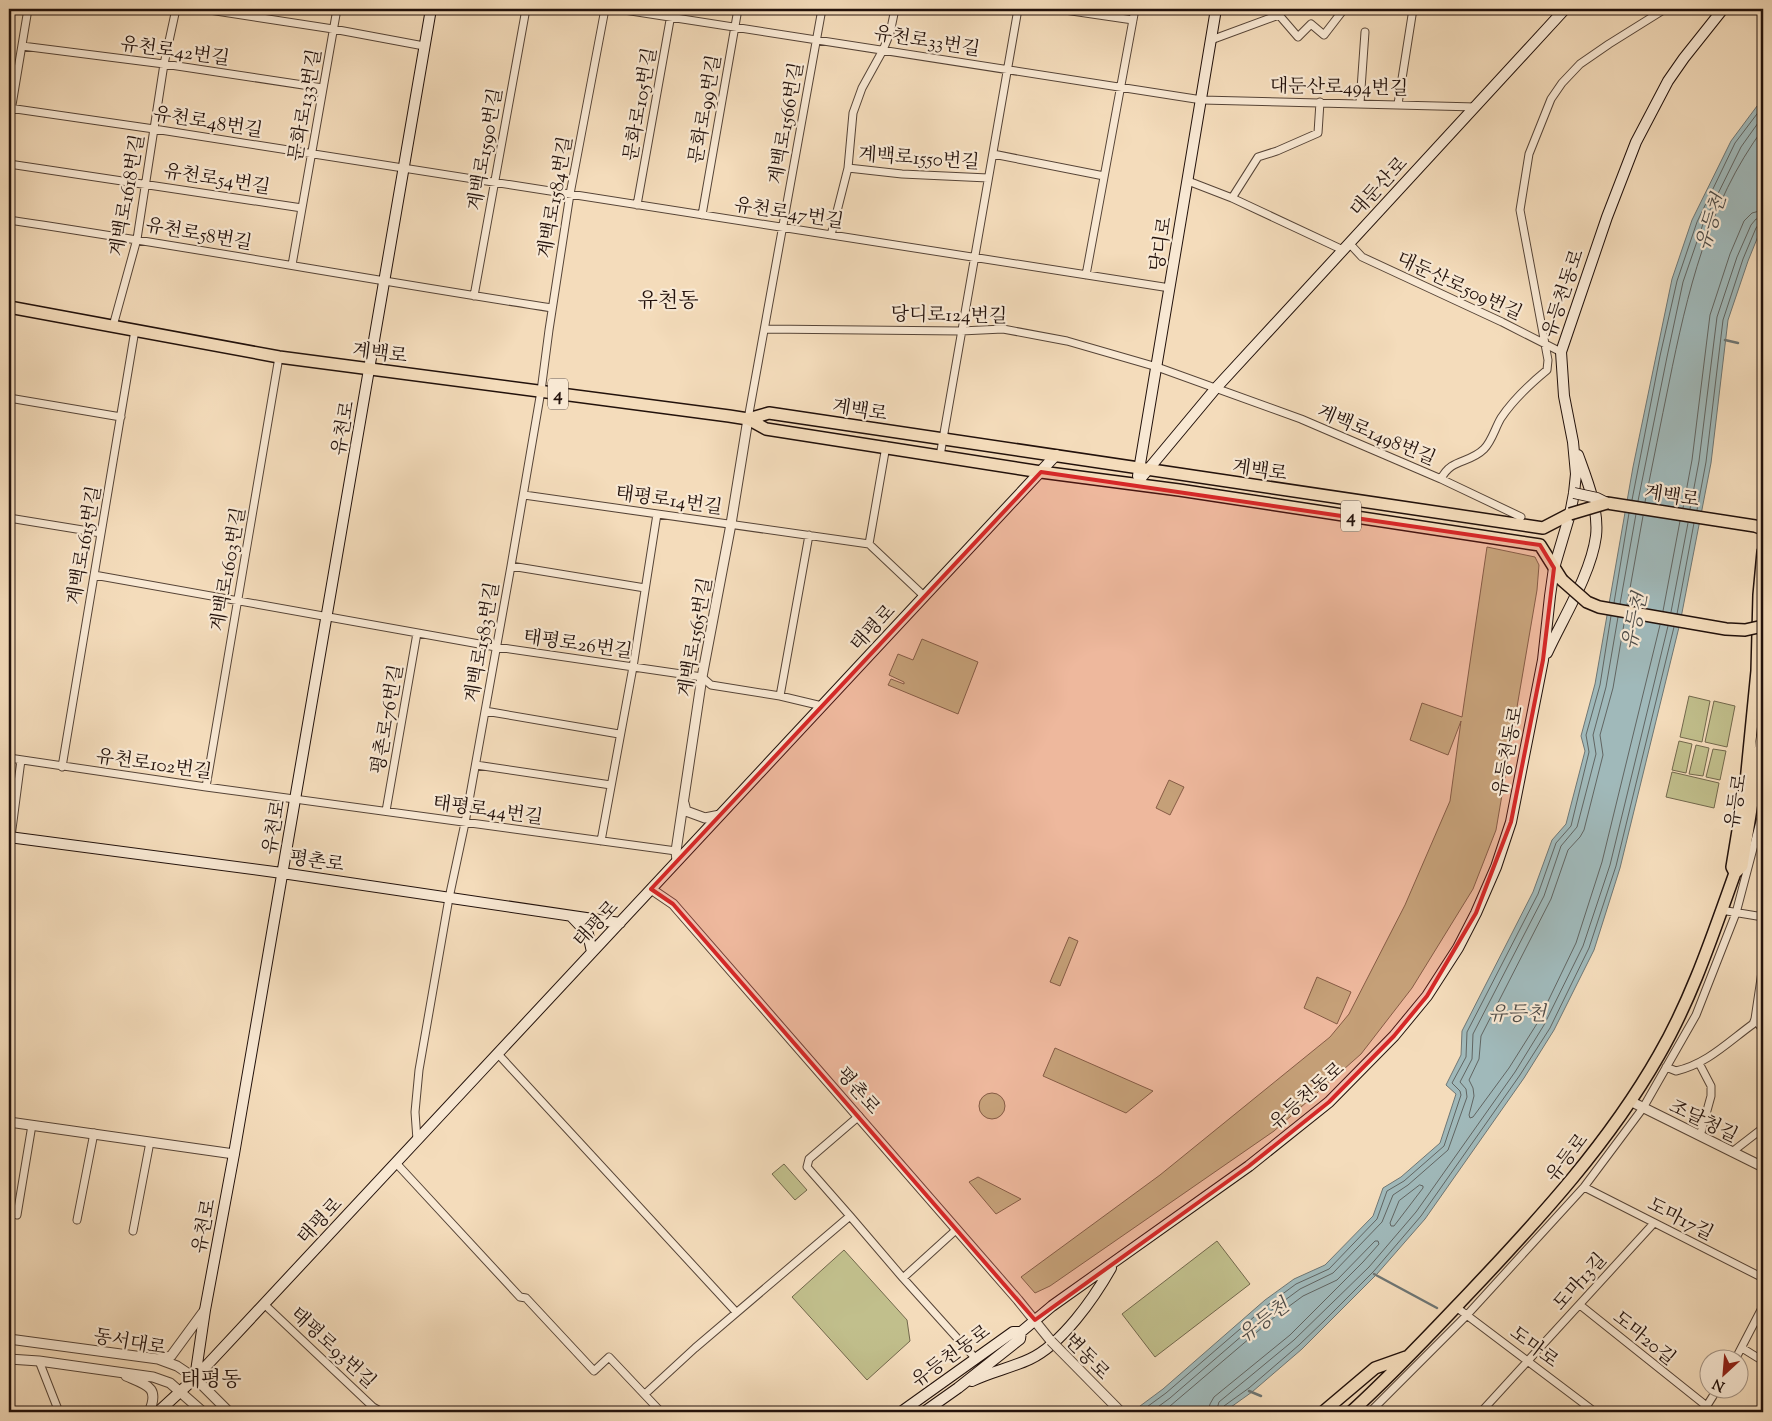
<svg xmlns="http://www.w3.org/2000/svg" width="1772" height="1421" viewBox="0 0 1772 1421" font-family="'Sorts Mill Goudy','Noto Serif KR',serif">
<style>
.green{fill:#c1bf8c;stroke:#72684c}
.water{fill:#a0b9ba;stroke:#6e7674}
.lines{fill:none;stroke-linecap:round;stroke-linejoin:round}
.shore{stroke:#616562;stroke-width:1}
.stream{stroke:#6e7674;stroke-width:2.5}
.minor-casing{stroke:#564437;stroke-width:9}
.tertiary-casing{stroke:#564437;stroke-width:11}
.secondary-casing{stroke:#22110b;stroke-width:12}
.primary-casing{stroke:#22110b;stroke-width:14}
.minor{stroke:#f8e8d3;stroke-width:7}
.tertiary{stroke:#f8e8d3;stroke-width:9}
.secondary{stroke:#f8e8d3;stroke-width:10}
.primary{stroke:#f4dcbb;stroke-width:11}
.tertiary-bridge-casing{stroke:#564437;stroke-width:11;stroke-linecap:butt}
.secondary-bridge-casing{stroke:#22110b;stroke-width:12;stroke-linecap:butt}
.primary-bridge-casing{stroke:#22110b;stroke-width:14;stroke-linecap:butt}
.tertiary-bridge{stroke:#f8e8d3;stroke-width:9}
.secondary-bridge{stroke:#f8e8d3;stroke-width:10}
.primary-bridge{stroke:#f4dcbb;stroke-width:11}
.marked{fill:#d62828;fill-opacity:0.2;stroke:#d62828;stroke-width:4;stroke-linejoin:round}
.labels{text-anchor:middle;stroke-width:4.5;stroke-linejoin:round;paint-order:stroke}
.shield{fill:#f8e8d3;stroke:#625247;stroke-width:1}
.shield-label{font-size:18px;font-weight:bold;fill:#22110b}
.street-label{font-size:19px;fill:#22110b;stroke:#f8e8d3}
.water-label{font-size:20px;font-style:italic;fill:#4e4c48;stroke:#f8e8d3}
.quarter-label{font-size:21px;fill:#22110b;stroke:#f8e8d3}
</style>
<rect width="100%" height="100%" fill="#f4dcbb"/>
<filter id="stains"><feTurbulence type="fractalNoise" baseFrequency=".004" numOctaves="4"/><feColorMatrix values="0 0 0 0 .2 0 0 0 0 .09 0 0 0 0 .02 0 0 0 .5 -.17"/></filter>
<radialGradient id="worn" r=".72"><stop offset=".6" stop-color="#630" stop-opacity="0"/><stop offset="1" stop-color="#630" stop-opacity=".3"/></radialGradient>
<path class="green" d="M1487,547L1535,557L1539,565L1537,590L1496,830L1473,889L1412,988L1361,1054L1274,1131L1050,1286L1035,1293L1021,1277L1160,1175L1330,1037L1349,1014L1405,905L1450,801L1461,721L1448,755L1410,740L1422,703L1462,717Z
M922,639L978,662L958,714L888,685L891,679L904,684V682L889,675L898,654L913,660Z
M1689,696L1710,701L1702,742L1680,737Z
M1714,701L1735,706L1727,747L1705,742Z
M1679,741L1692,744L1686,773L1672,770Z
M1696,745L1709,748L1703,776L1689,774Z
M1713,749L1726,751L1720,780L1706,777Z
M1672,772L1719,783L1714,808L1666,797Z
M1169,780L1184,787L1170,815L1156,808Z
M1069,937L1078,941L1060,986L1050,982Z
M1317,977L1351,992L1337,1024L1304,1008Z
M1055,1048L1153,1091L1126,1113L1043,1076Z
M979 1106a13 13 0 1 1 26 0a13 13 0 1 1-26 0Z
M784,1164L807,1190L795,1200L772,1174Z
M978,1177L1021,1199L996,1214L969,1182Z
M1217,1241L1250,1284L1155,1357L1122,1314Z
M844,1250L907,1320L910,1341L867,1380L792,1297Z"/>
<path class="water" d="M1763,98V224L1748,261L1728,320L1711,463L1680,623L1620,868L1594,950L1554,1030L1524,1078L1425,1219L1377,1274L1302,1349L1252,1392L1224,1412H1132L1163,1389L1265,1300L1294,1279L1325,1265L1373,1216L1383,1188L1401,1177L1440,1143L1456,1094L1446,1085L1461,1055L1462,1031L1533,892L1552,840L1566,824L1585,751L1581,736L1595,684L1633,467L1672,279L1692,220L1731,141Z"/>
<g class="lines">
<path class="shore" d="M1632,500L1660,356L1677,281L1697,222L1735,143L1763,106
M1638,501L1667,357L1683,282L1703,224L1741,147L1763,116
M1645,502C1653,462 1661,422 1669,383C1687,294 1708,203 1763,129
M1683,508L1692,460L1710,315L1730,254L1744,221L1752,213L1763,210
M1690,509L1699,461L1717,317L1737,257L1751,225L1756,219L1763,218
M1697,510L1706,462L1723,320L1743,259L1756,228L1759,224H1763
M1614,603L1629,513
M1620,604L1636,514
M1627,605L1643,516
M1663,611L1680,521
M1671,612L1688,523
M1677,614L1694,523
M1625,618L1613,688L1600,735L1603,755L1584,830L1580,837L1568,850L1551,899L1481,1036L1479,1059L1469,1080L1473,1088L1474,1096L1469,1115L1470,1118L1473,1117L1509,1068L1538,1022L1576,943L1602,862L1660,625
M1420,1185L1423,1186V1188L1394,1226H1391L1390,1223L1399,1201Z
M1140,1412L1166,1393L1269,1304L1296,1284L1329,1269L1377,1219L1387,1191L1404,1181L1444,1146L1461,1095L1460,1091L1452,1083L1466,1057L1467,1032L1538,894L1556,843L1571,826L1589,752L1586,735L1600,685L1611,616
M1151,1412L1170,1398L1273,1309L1300,1289L1333,1273L1382,1222L1393,1195L1408,1185L1448,1150L1467,1097L1466,1089L1460,1082L1472,1059L1473,1034L1544,896L1561,846L1577,827L1596,754L1593,735L1606,687L1618,617
M1163,1412L1277,1315L1303,1296L1337,1280L1375,1241H1378L1379,1244L1363,1262L1290,1335L1214,1397L1210,1404L1208,1412
M1216,1412L1219,1402L1294,1340L1369,1267L1416,1212L1515,1072L1544,1025L1583,946L1610,865L1668,626
M1222,1412L1224,1406L1249,1388L1299,1345L1324,1321L1374,1271L1421,1216L1520,1075L1550,1028L1589,948L1616,866L1674,627"/>
<path class="stream" d="M1725,340L1738,343
M1374,1274L1437,1308
M1249,1391L1261,1396"/>
<g class="minor-casing">
<path id="minor" d="M203,9L333,29L424,46
M618,9L1202,100L1476,107
M1058,9L1133,20
M1211,40L1279,15L1298,37L1311,24L1324,35L1344,9
M22,46L164,64L323,88
M1360,103L1365,32
M1398,104L1413,9
M9,108L154,129L1170,288
M9,123L28,9
M993,154L1104,176
M9,164L302,208
M848,168L902,174L988,178
M1188,181L1232,198L1343,250
M1232,198L1258,157L1277,151L1318,133L1320,102
M637,205L672,9
M702,215L738,9
M9,220C190,247 371,280 552,308
M831,235L848,168L853,113L862,88L883,50L890,33L895,9
M1349,243L1362,257L1502,322L1561,352
M292,265L337,9
M1086,275L1135,9
M474,296L526,9
M113,326L137,239L164,64L176,9
M765,329L961,331L1003,329L1067,341L1157,367L1301,419L1441,479L1521,517
M9,398L121,417
M748,419L822,9
M940,456L1018,9
M1441,479C1451,458 1469,464 1484,449C1492,441 1495,428 1501,418C1513,400 1530,384 1547,370L1548,360L1520,210L1529,154L1551,99L1562,83L1580,64L1609,44L1665,9
M524,495L869,544L924,596
M9,518L101,533
M869,544L886,446
M511,566L645,588
M94,575L496,647L702,677L711,685L780,696L822,706
M780,696L809,535
M485,711L619,734
M9,758L206,787L676,851
M476,765L611,785
M62,767L135,330
M206,787L279,357
M386,811L417,633
M601,841L633,667L657,514
M9,852L21,760
M1721,910L1763,917
M1755,1019L1763,1030
M498,1054L736,1312
M1699,1063L1711,1086V1096L1700,1136
M1666,1067L1676,1071C1707,1064 1728,1042 1753,1024L1755,1019L1763,965
M417,1140L415,1112L419,1070L449,898L465,823L511,566L541,391L549,330L570,194L605,9
M1732,1152L1763,1128
M396,1163L520,1297L526,1298L594,1371L609,1357L661,1412
M1584,1187L1763,1278
M17,1215L32,1125
M850,1216L903,1278L976,1359
M77,1220L94,1133
M133,1231L150,1142
M903,1278L957,1229
M264,1304L373,1407L382,1412
M1580,1305L1714,1412
M1456,1307L1595,1412
M1742,1348L1763,1361
M1736,1358L1763,1306
M39,1361L59,1412
M645,1394L695,1348L850,1216L807,1167L809,1159L859,1116
M1370,1412L1467,1315L1584,1187L1643,1108L1696,1015L1736,913L1761,818L1763,817
M1481,1412L1654,1223
M1703,1412L1718,1388"/>
</g>
<g class="tertiary-casing">
<path id="tertiary" d="M684,803L686,811L705,818L720,815
M677,861L676,851L702,677L731,524L748,419
M651,889L673,904L1018,1300L1051,1341
M1630,1101L1763,1167
M9,1122L234,1154
M9,1339L158,1359L177,1366L195,1378L229,1412
M9,1359L39,1361L153,1377L170,1383L203,1412
M158,1359L171,1356L204,1311
M126,1376C147,1385 160,1387 149,1412"/>
</g>
<g class="secondary-casing">
<path id="secondary" d="M1138,476L1216,9
M1136,484L1216,388L1565,9
M1547,653C1563,618 1591,574 1596,536C1599,509 1587,480 1578,455
M9,837L282,873L620,923
M571,916L588,934L592,952
M195,1378L205,1310L234,1154L431,9
M972,1381C990,1372 1011,1368 1030,1359C1062,1344 1094,1298 1111,1268
M158,1412L195,1378L1056,455
M901,1412L1013,1332H1021
M924,1412L958,1388L1020,1339L1021,1332L1052,1306L1249,1166L1329,1102L1394,1036L1427,996L1458,948L1476,913L1496,867L1511,822L1543,660L1550,596L1554,568L1570,514L1574,493L1576,474L1573,442L1564,396L1561,352L1607,217L1636,142L1668,81L1684,58L1723,9"/>
</g>
<g class="primary-casing">
<path id="primary" d="M9,307L279,357L729,416L748,419L766,429L1041,472L1179,490L1540,545L1562,580
M748,419L769,413C1027,452 1285,490 1543,528L1570,514
M1607,503L1755,526L1763,529
M1758,722L1763,691
M1735,873L1732,867L1746,782L1757,671L1759,595L1763,552
M1323,1412L1375,1368L1406,1357
M1351,1412C1393,1374 1432,1332 1471,1291C1540,1218 1609,1143 1659,1055C1692,998 1713,934 1735,873L1742,866L1763,732"/>
</g>
<use href="#minor" class="minor"/>
<use href="#tertiary" class="tertiary"/>
<use href="#secondary" class="secondary"/>
<use href="#primary" class="primary"/>
<g class="tertiary-bridge-casing">
<path id="tertiary-bridge" d="M1051,1341L1121,1412"/>
</g>
<g class="secondary-bridge-casing">
<path id="secondary-bridge" d="M1574,493L1597,498L1607,503"/>
</g>
<g class="primary-bridge-casing">
<path id="primary-bridge" d="M1570,514L1607,503
M1562,580L1587,602L1599,607L1726,629L1745,630L1763,626"/>
</g>
<use href="#tertiary-bridge" class="tertiary-bridge"/>
<use href="#secondary-bridge" class="secondary-bridge"/>
<use href="#primary-bridge" class="primary-bridge"/>
</g>
<path class="marked" d="M1041,472L1540,545L1554,568L1543,660L1511,822L1476,913L1427,996L1394,1036L1329,1102L1249,1166L1035,1320L673,904L651,889Z"/>
<g class="labels">
<g class="shield">
<rect x="548" y="378.5" width="20" height="31" rx="4"/>
<rect x="1341" y="500.5" width="20" height="31" rx="4"/>
</g>
<g class="shield-label">
<text x="558" y="400">4</text>
<text x="1351" y="522">4</text>
</g>
<g class="street-label">
<text transform="translate(927 40) rotate(9)" y="7">유천로33번길</text>
<text transform="translate(175 50) rotate(8)" y="7">유천로42번길</text>
<text transform="translate(1339 86) rotate(1)" y="7">대둔산로494번길</text>
<text transform="translate(639 104) rotate(-80)" y="7">문화로105번길</text>
<text transform="translate(304 105) rotate(-80)" y="7">문화로133번길</text>
<text transform="translate(704 109) rotate(-80)" y="7">문화로99번길</text>
<text transform="translate(208 121) rotate(9)" y="7">유천로48번길</text>
<text transform="translate(785 123) rotate(-80)" y="7">계백로1566번길</text>
<text transform="translate(484 149) rotate(-80)" y="7">계백로1590번길</text>
<text transform="translate(919 157) rotate(4)" y="7">계백로1550번길</text>
<text transform="translate(217 178) rotate(9)" y="7">유천로54번길</text>
<text transform="translate(1378 186) rotate(-47)" y="7">대둔산로</text>
<text transform="translate(126 195) rotate(-80)" y="7">계백로1618번길</text>
<text transform="translate(554 197) rotate(-80)" y="7">계백로1584번길</text>
<text transform="translate(789 212) rotate(9)" y="7">유천로47번길</text>
<text transform="translate(199 233) rotate(10)" y="7">유천로58번길</text>
<text transform="translate(1160 244) rotate(-81)" y="7">당디로</text>
<text transform="translate(1460 285) rotate(25)" y="7">대둔산로509번길</text>
<text transform="translate(1562 293) rotate(-71)" y="7">유등천동로</text>
<text transform="translate(949 314) rotate(1)" y="7">당디로124번길</text>
<text transform="translate(380 352) rotate(7)" y="7">계백로</text>
<text transform="translate(860 409) rotate(9)" y="7">계백로</text>
<text transform="translate(342 428) rotate(-80)" y="7">유천로</text>
<text transform="translate(1377 434) rotate(23)" y="7">계백로1498번길</text>
<text transform="translate(1260 469) rotate(8)" y="7">계백로</text>
<text transform="translate(1672 495) rotate(9)" y="7">계백로</text>
<text transform="translate(669 499) rotate(8)" y="7">태평로14번길</text>
<text transform="translate(83 545) rotate(-80)" y="7">계백로1615번길</text>
<text transform="translate(227 569) rotate(-80)" y="7">계백로1603번길</text>
<text transform="translate(872 627) rotate(-47)" y="7">태평로</text>
<text transform="translate(694 637) rotate(-80)" y="7">계백로1565번길</text>
<text transform="translate(481 642) rotate(-80)" y="7">계백로1583번길</text>
<text transform="translate(578 643) rotate(8)" y="7">태평로26번길</text>
<text transform="translate(386 719) rotate(-80)" y="7">평촌로76번길</text>
<text transform="translate(1507 751) rotate(-79)" y="7">유등천동로</text>
<text transform="translate(154 763) rotate(8)" y="7">유천로102번길</text>
<text transform="translate(1735 801) rotate(-81)" y="7">유등로</text>
<text transform="translate(488 809) rotate(8)" y="7">태평로44번길</text>
<text transform="translate(273 827) rotate(-80)" y="7">유천로</text>
<text transform="translate(317 860) rotate(8)" y="7">평촌로</text>
<text transform="translate(595 923) rotate(-47)" y="7">태평로</text>
<text transform="translate(859 1090) rotate(49)" y="7">평촌로</text>
<text transform="translate(1306 1095) rotate(-41)" y="7">유등천동로</text>
<text transform="translate(1704 1120) rotate(26)" y="7">조달청길</text>
<text transform="translate(1566 1157) rotate(-52)" y="7">유등로</text>
<text transform="translate(1681 1218) rotate(27)" y="7">도마17길</text>
<text transform="translate(319 1220) rotate(-47)" y="7">태평로</text>
<text transform="translate(203 1226) rotate(-79)" y="7">유천로</text>
<text transform="translate(1579 1281) rotate(-48)" y="7">도마13길</text>
<text transform="translate(1645 1337) rotate(39)" y="7">도마20길</text>
<text transform="translate(130 1341) rotate(10)" y="7">동서대로</text>
<text transform="translate(1535 1346) rotate(37)" y="7">도마로</text>
<text transform="translate(334 1347) rotate(43)" y="7">태평로93번길</text>
<text transform="translate(950 1355) rotate(-36)" y="7">유등천동로</text>
<text transform="translate(1088 1356) rotate(46)" y="7">변동로</text>
</g>
<g class="water-label">
<text transform="translate(1710 222) rotate(-72)" y="7">유등천</text>
<text transform="translate(1634 621) rotate(-78)" y="7">유등천</text>
<text x="1517" y="1020">유등천</text>
<text transform="translate(1263 1320) rotate(-37)" y="7">유등천</text>
</g>
<g class="quarter-label">
<text x="668" y="307">유천동</text>
<text x="211" y="1386">태평동</text>
</g>
</g>
<rect width="1772" height="1421" fill="none" stroke="#f4dcbb" stroke-width="30"/>
<rect x="10" y="10" width="1752" height="1401" fill="none" stroke="#22110b" stroke-width="2.5"/>
<rect x="15" y="15" width="1742" height="1391" fill="none" stroke="#22110b"/>
<g transform="translate(1724 1374) rotate(206)"><circle r="24" fill="#f8e8d3" stroke="#a29283"/>
<path d="M0-4L9 19L0 12L-9 19Z" fill="#8f2418"/>
<text y="-8" font-size="14" font-weight="bold" text-anchor="middle" fill="#22110b">N</text>
</g>
<rect width="100%" height="100%" filter="url(#stains)"/>
<rect width="100%" height="100%" fill="url(#worn)"/>
</svg>
